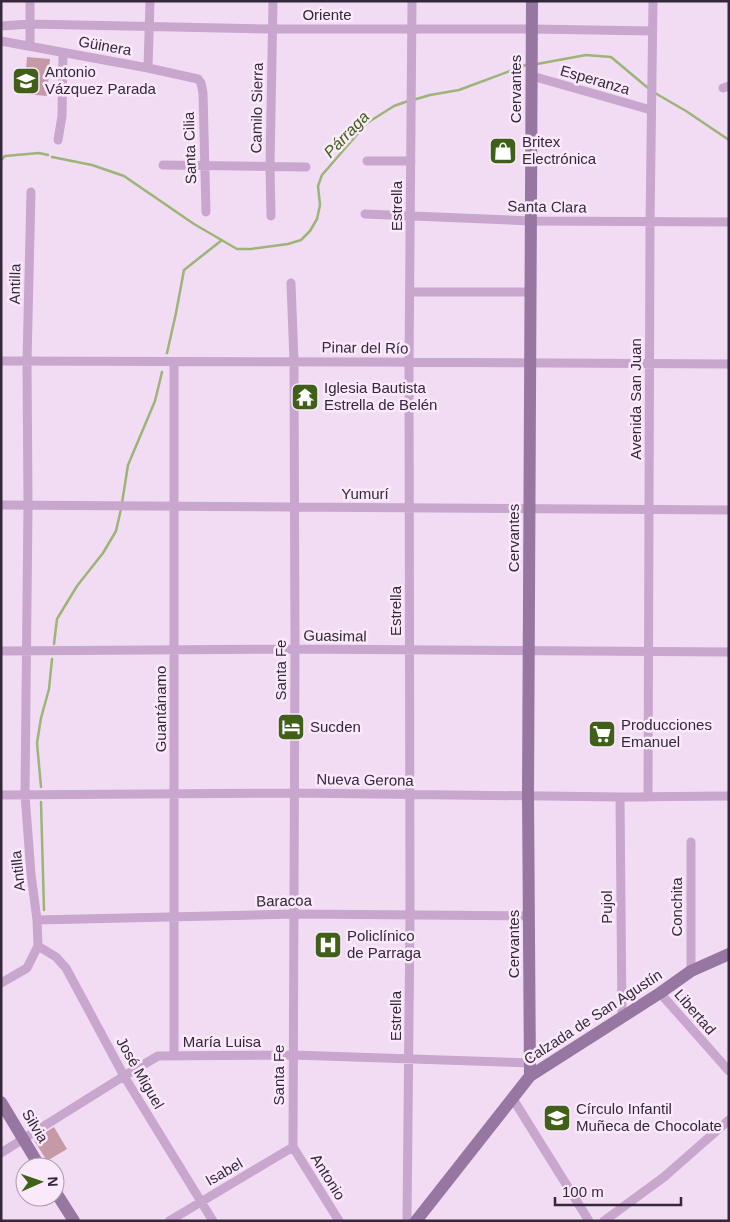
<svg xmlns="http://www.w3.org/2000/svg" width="730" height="1222" viewBox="0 0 730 1222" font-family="Arial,sans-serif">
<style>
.green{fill:#c59aa6}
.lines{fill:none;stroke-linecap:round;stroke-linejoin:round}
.stream{stroke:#9bb578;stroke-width:2.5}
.street{stroke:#c8a6ce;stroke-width:9}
.secondary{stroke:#9777a2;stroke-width:12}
.labels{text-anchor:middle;stroke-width:5;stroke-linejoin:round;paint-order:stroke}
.street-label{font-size:15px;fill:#34283a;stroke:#fae9fb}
.poi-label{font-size:15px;fill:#34283a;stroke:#fae9fb;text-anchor:start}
.water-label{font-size:16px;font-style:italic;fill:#406019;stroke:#fae9fb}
</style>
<rect width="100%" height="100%" fill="#f2dcf4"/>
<path class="green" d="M27,57L50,59L47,96L24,94Z
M54,1127L67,1149L47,1161L34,1140Z"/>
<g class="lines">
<path class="stream" d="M537,64L586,55L611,57L648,88
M655,93L686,111L729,140
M413,100L430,95L459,90L526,65
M52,157L92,165L124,176L194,224L237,249H251L288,244L301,240L310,231L317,219L320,205L318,186L322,175L367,123L394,106L408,101
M1,160L5,156L39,153L48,155
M167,353L176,313L184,270L222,240
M122,503L128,465L155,401L162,372
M54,644L57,619L77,586L103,553L116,531L121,509
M41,787L37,743L41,718L49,689L52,659
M41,802L44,910"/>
<path class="street" d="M30,1V46
M1,26L30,24L272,29H532L652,31
M1,41L148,68L198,79L201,83L203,93L206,212
M148,68L150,1
M532,76L651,110
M723,88L729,86
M58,140L62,116L63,53
M367,161H411
M163,165L306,167
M365,214L531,221L729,222
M271,216L270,166L273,1
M291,283L294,361L295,649L293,1147
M411,292H530
M1,361C244,363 486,361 729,364
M1,505L729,510
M1,651L295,649L729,652
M1,795L295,793L620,797L729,796
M620,797L622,1017
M648,797L650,222L653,1
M691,842V971
M37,920L295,914L530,916
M38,946L56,957L66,968L124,1076L213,1221
M1,983L27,968L38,946L37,920L31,874L25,795L28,505L27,361L31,192
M660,993L729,1071
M174,1056V363
M513,1099L589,1221
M293,1147L339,1221
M1,1153L124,1076L158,1056L293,1055L530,1063
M169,1221L293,1147
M407,1221L410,915L409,363L412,1
M604,1221L664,1177L729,1120"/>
<path class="secondary" d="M530,1076L528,795L532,1
M1,1102L40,1167
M55,1191L74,1221
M416,1221L530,1076L660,993L691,971L729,954"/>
</g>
<defs>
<g id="school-square" transform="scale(1.4375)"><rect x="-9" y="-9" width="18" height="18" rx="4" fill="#406019" stroke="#fae9fb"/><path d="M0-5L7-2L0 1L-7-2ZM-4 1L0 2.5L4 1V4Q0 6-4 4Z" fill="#fff"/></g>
<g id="shop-square" transform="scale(1.4375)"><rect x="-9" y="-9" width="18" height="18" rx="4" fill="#406019" stroke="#fae9fb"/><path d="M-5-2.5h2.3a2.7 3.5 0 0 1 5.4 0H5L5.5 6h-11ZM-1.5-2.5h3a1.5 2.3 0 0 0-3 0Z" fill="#fff"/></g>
<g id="temple-square" transform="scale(1.4375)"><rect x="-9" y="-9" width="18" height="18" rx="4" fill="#406019" stroke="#fae9fb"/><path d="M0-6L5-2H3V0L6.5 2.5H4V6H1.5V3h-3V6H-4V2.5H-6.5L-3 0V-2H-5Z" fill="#fff"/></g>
<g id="hotel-square" transform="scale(1.4375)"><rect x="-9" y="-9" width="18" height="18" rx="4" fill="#406019" stroke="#fae9fb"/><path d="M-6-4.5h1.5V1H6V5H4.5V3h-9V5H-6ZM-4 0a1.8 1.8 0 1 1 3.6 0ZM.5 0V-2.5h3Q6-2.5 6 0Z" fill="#fff"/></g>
<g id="supermarket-square" transform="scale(1.4375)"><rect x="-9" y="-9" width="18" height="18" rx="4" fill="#406019" stroke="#fae9fb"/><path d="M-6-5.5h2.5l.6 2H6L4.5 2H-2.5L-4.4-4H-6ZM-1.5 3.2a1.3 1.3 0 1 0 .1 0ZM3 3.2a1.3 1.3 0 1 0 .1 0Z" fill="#fff"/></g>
<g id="hospital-square" transform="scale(1.4375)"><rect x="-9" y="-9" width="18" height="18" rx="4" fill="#406019" stroke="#fae9fb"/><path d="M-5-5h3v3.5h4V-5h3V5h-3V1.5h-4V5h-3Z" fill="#fff"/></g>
</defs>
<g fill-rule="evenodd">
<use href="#school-square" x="26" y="81"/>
<use href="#shop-square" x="503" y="151"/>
<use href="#temple-square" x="305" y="397"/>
<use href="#hotel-square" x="291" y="727"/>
<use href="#supermarket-square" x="602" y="734"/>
<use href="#hospital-square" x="328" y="945"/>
<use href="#school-square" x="557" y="1118"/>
</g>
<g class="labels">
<g class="street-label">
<text x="327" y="20">Oriente</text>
<text transform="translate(105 46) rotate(10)" y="5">Güinera</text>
<text transform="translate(595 80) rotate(16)" y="5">Esperanza</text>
<text transform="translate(516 89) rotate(-90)" y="5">Cervantes</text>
<text transform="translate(257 108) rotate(-89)" y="5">Camilo Sierra</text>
<text transform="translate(190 148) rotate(-92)" y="5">Santa Cilia</text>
<text transform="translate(397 206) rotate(-90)" y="5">Estrella</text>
<text transform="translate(547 207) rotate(1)" y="5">Santa Clara</text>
<text transform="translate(15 284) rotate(-89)" y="5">Antilla</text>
<text transform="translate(365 348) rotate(1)" y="5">Pinar del Río</text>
<text transform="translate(636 399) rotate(-90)" y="5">Avenida San Juan</text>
<text x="365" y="499">Yumurí</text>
<text transform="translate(514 538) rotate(-90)" y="5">Cervantes</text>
<text transform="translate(396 611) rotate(-90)" y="5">Estrella</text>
<text transform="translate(335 636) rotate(1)" y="5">Guasimal</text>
<text transform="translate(281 670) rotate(-90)" y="5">Santa Fe</text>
<text transform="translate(161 709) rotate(-90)" y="5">Guantánamo</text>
<text transform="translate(365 780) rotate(1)" y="5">Nueva Gerona</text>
<text transform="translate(18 871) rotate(-96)" y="5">Antilla</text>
<text transform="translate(284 901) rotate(-1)" y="5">Baracoa</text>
<text transform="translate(607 907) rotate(-90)" y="5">Pujol</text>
<text transform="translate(677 907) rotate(-90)" y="5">Conchita</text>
<text transform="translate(514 944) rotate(-90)" y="5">Cervantes</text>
<text transform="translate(695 1012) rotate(49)" y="5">Libertad</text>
<text transform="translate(396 1016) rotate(-90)" y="5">Estrella</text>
<text transform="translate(593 1017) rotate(-33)" y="5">Calzada de San Agustín</text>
<text x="222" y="1047">María Luisa</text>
<text transform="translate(140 1073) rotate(60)" y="5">José Miguel</text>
<text transform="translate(279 1075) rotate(-90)" y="5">Santa Fe</text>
<text transform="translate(35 1126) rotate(59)" y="5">Silvia</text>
<text transform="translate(224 1172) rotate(-30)" y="5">Isabel</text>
<text transform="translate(328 1177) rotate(58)" y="5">Antonio</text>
</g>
<g class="poi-label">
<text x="45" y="77">Antonio<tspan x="45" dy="17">Vázquez Parada</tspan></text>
<text x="522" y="147">Britex<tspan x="522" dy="17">Electrónica</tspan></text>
<text x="324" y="393">Iglesia Bautista<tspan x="324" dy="17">Estrella de Belén</tspan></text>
<text x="621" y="730">Producciones<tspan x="621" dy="17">Emanuel</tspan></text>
<text x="310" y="732">Sucden</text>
<text x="347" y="941">Policlínico<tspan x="347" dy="17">de Parraga</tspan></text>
<text x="576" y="1114">Círculo Infantil<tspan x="576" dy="17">Muñeca de Chocolate</tspan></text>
</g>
<g class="water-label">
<text transform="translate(346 134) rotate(-46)" y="6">Párraga</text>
</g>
</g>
<rect width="730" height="1222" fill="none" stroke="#34283a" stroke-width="5"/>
<g transform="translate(40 1182) rotate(88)"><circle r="24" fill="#fae9fb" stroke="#ab9cae"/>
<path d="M0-4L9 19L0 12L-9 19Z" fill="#406019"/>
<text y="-8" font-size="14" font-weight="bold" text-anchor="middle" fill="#34283a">N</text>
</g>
<path d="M555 1197v8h126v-8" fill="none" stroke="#34283a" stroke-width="2.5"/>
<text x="562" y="1197" font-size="15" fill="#34283a" stroke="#fae9fb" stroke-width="4" paint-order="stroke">100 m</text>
</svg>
